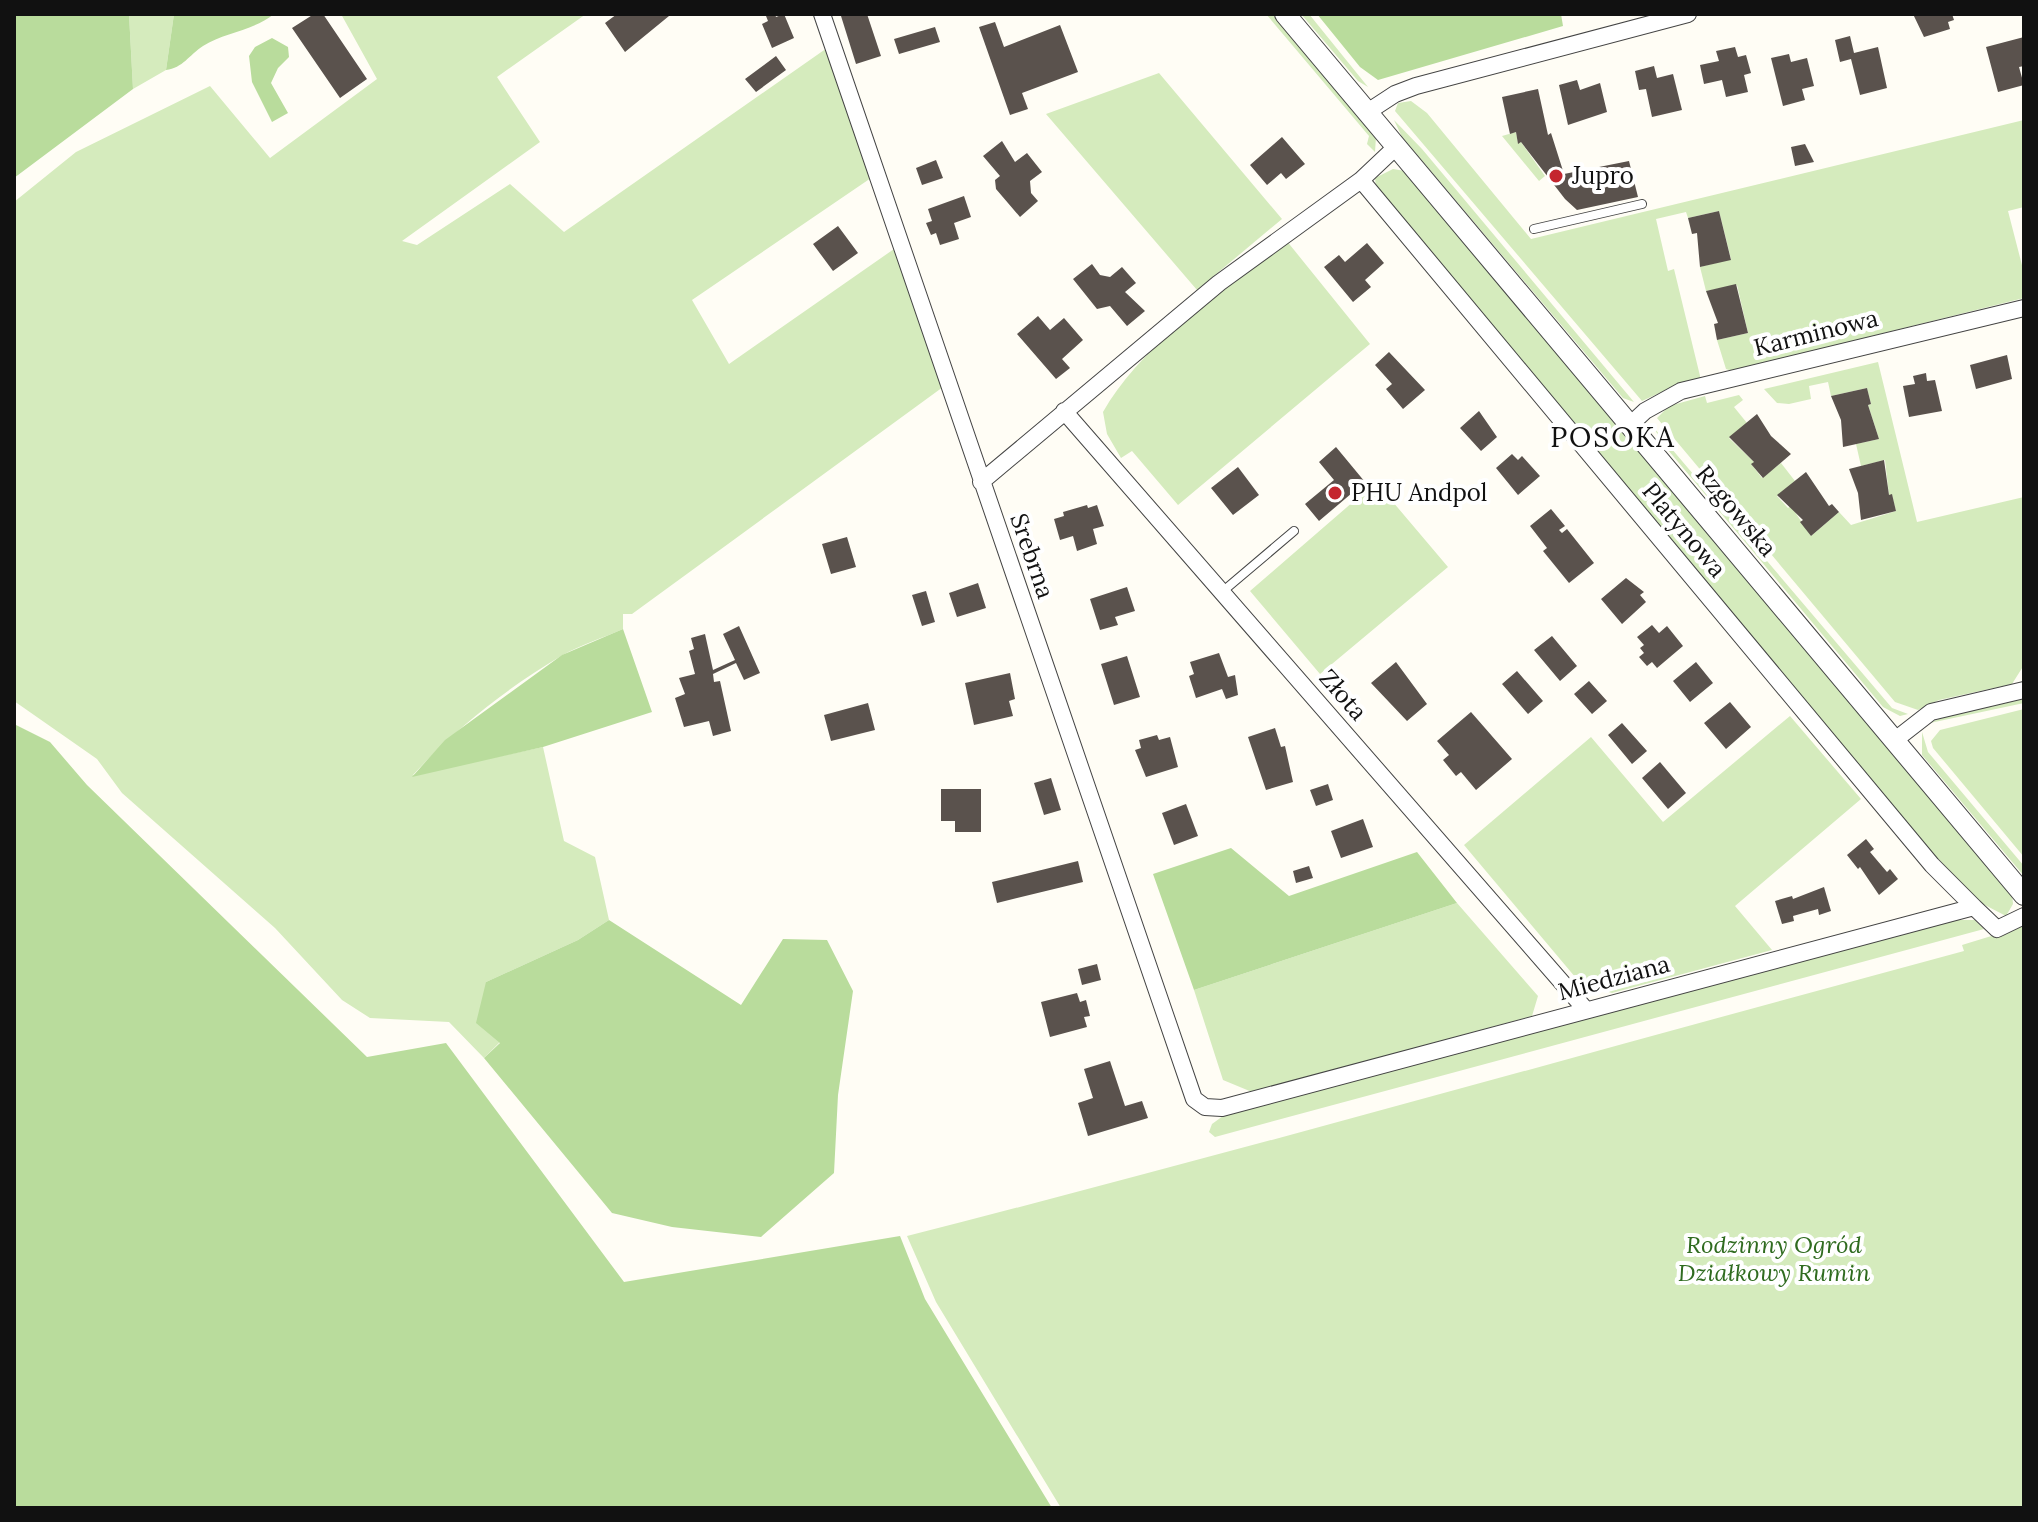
<svg xmlns="http://www.w3.org/2000/svg" width="2038" height="1522" viewBox="0 0 2038 1522" font-family="Lora,serif">
<style>
.green{fill:#d5ebbd}
.forest{fill:#b9dc9c}
.building{fill:#5a524d}
.lines{fill:none;stroke-linecap:round;stroke-linejoin:round}
.service-casing{stroke:#444;stroke-width:10}
.minor-casing{stroke:#444;stroke-width:18}
.tertiary-casing{stroke:#444;stroke-width:22}
.service{stroke:#fff;stroke-width:8}
.minor{stroke:#fff;stroke-width:16}
.tertiary{stroke:#fff;stroke-width:20}
.poi-dot{fill:#c4262e;stroke:#fff;stroke-width:3}
.labels{text-anchor:middle;stroke-width:8;stroke-linejoin:round;paint-order:stroke}
.poi-label{font-size:24px;fill:#111;stroke:#fff;text-anchor:start}
.street-label{font-size:24px;fill:#111;stroke:#fff}
.park-label{font-size:24px;font-style:italic;fill:#2f6b1f;stroke:#fff}
.quarter-label{font-size:28px;letter-spacing:2px;fill:#111;stroke:#fff}
</style>
<rect width="100%" height="100%" fill="#fffdf5"/>
<path class="green" d="M129,14H174L166,70L133,89Z
M341,14H586L497,77L540,142L402,241L417,245L510,184L564,232L827,48L871,178L692,300L729,364L894,249L943,387L632,614H623V629C603,638 580,645 561,656C507,688 455,729 413,775L543,747L564,841L595,857L609,920L578,940L486,982L500,1042L484,1058L449,1022L370,1018L342,1000L275,928L122,793L97,759L14,701V202L76,152L210,86L270,158L377,79Z
M1266,14H1276L1376,137L1375,152L1367,144L1369,136Z
M1301,14H1309L1368,87L1358,81Z
M1159,73L1282,219L1197,290L1046,114Z
M1411,101L1427,113L1531,239L2024,120V207L2008,211L2024,273V298L1732,371L1726,369L1717,340L1748,333L1737,285L1706,291L1700,267L1731,259L1719,211L1688,218L1686,212L1656,219L1668,271L1674,269L1701,380L1668,389L1642,401L1395,111L1398,103Z
M1394,120L1422,149L1634,402L1623,398L1402,137Z
M1516,132L1518,143L1521,142L1545,176L1539,181L1502,136Z
M1393,169L1405,171L2012,893L2013,904L2006,916L1981,903L1920,840L1377,196L1375,178Z
M1286,240L1370,344L1178,505L1132,451L1121,458L1107,434L1103,412C1141,345 1225,287 1286,240Z
M1878,362L1917,522L2024,497V665L2012,684L1939,700L1918,710L1895,702L1657,418L1669,406L1705,396L1707,403L1739,395L1743,400L1734,407L1747,423L1729,438L1754,462L1752,465L1762,478L1781,463L1795,481L1777,496L1788,508L1791,506L1811,536L1839,512L1851,525L1896,511L1892,495H1889L1885,460L1861,466L1856,444L1879,439L1868,405L1871,404L1867,388L1831,396L1828,382L1809,386L1811,399L1789,404L1777,403L1764,389Z
M1654,428L1892,708L1908,714L1900,716L1883,707L1663,444Z
M1376,482L1448,567L1320,674L1250,591Z
M2024,699V703L1930,723L1940,718Z
M2024,709V857L1933,748L1931,741L1940,730Z
M1790,716L1861,799L1735,906L1772,950L1612,993L1581,984L1464,845L1591,737L1663,822Z
M1922,732L1928,752L2024,866V876L1922,755Z
M1457,903L1538,996L1532,1016L1252,1092L1223,1080L1194,990Z
M1948,920H1975L1984,929L1215,1137L1209,1132L1212,1124L1223,1116Z
M2024,926V1508H1061L936,1302L907,1236C1260,1146 1611,1046 1964,951L1962,945Z"/>
<path class="forest" d="M14,14H129L133,89L14,178Z
M174,14H274C253,31 225,32 203,46C189,55 183,68 166,70Z
M1317,14H1561L1563,26L1378,80L1360,67Z
M272,38L288,47L289,57L278,68L271,83L288,113L272,122L252,82L249,56L255,47Z
M623,629L652,712L543,747L412,777L445,740L562,655Z
M14,724L50,742L87,785L367,1057L446,1043L624,1282L900,1236L925,1299L1052,1508H14Z
M1231,848L1289,896L1417,852L1457,903L1194,990L1153,874Z
M609,920L741,1005L783,939L827,940L853,991L838,1095L834,1173L761,1237L672,1227L612,1213L484,1058L500,1043L476,1023L486,982L578,940Z"/>
<path class="building" d="M314,14H323L367,79L340,98L292,28Z
M617,14H667L669,16L625,52L605,23Z
M775,14L776,17L784,14L794,38L772,48L762,24L768,21L766,16Z
M847,14H867L881,56L856,64L841,16Z
M1913,14H1952L1954,20L1948,22L1950,29L1924,37Z
M995,22L1004,47L1060,25L1078,72L1022,93L1028,109L1010,115L979,27Z
M935,27L940,42L899,54L894,39Z
M1850,36L1854,53L1878,47L1887,88L1860,95L1851,59L1840,62L1835,40Z
M2024,37V66L2019,67L2024,85L1998,92L1986,47Z
M1735,47L1738,57L1746,55L1751,73L1744,75L1748,92L1726,97L1722,80L1704,84L1700,65L1719,61L1716,51Z
M1789,54L1791,62L1807,58L1814,86L1802,89L1805,100L1783,106L1771,58Z
M776,56L786,70L756,92L745,79Z
M1654,66L1657,78L1673,74L1682,110L1652,117L1646,89L1639,90L1635,71Z
M1577,80L1580,90L1600,83L1607,112L1568,125L1559,85Z
M1538,89L1548,135L1551,133L1564,174L1629,161L1638,197L1577,210L1565,199L1521,142L1518,144L1516,132L1510,134L1502,97Z
M1282,137L1305,164L1286,179L1281,173L1267,185L1250,165Z
M1002,141L1015,162L1027,153L1042,172L1030,181L1031,193L1038,201L1020,217L996,189L995,180L1000,176L983,156Z
M1805,144L1814,162L1795,166L1791,147Z
M936,160L943,178L922,185L916,168Z
M964,196L971,217L954,223L959,239L940,245L936,233L931,235L926,223L932,221L928,209Z
M1719,211L1731,260L1700,267L1697,233L1692,234L1688,218Z
M838,226L858,253L833,271L813,244Z
M1367,243L1384,263L1365,280L1371,287L1353,302L1324,267L1339,255L1345,262Z
M1092,264L1100,275L1110,277L1122,267L1136,283L1125,292L1145,311L1127,326L1110,306L1097,309L1073,279Z
M1736,284L1748,333L1717,340L1714,324L1718,323L1706,291Z
M1038,316L1050,330L1064,318L1083,340L1062,359L1070,368L1056,379L1017,334Z
M1389,352L1425,390L1403,409L1386,389L1392,384L1375,365Z
M2007,355L2012,379L1976,389L1970,365Z
M1926,373L1927,381L1935,380L1942,411L1909,417L1903,386L1915,384L1913,376Z
M1867,388L1871,404L1868,405L1879,439L1843,447L1841,420L1831,396Z
M1479,411L1497,437L1481,451L1460,428Z
M1757,414L1771,436L1791,454L1763,478L1751,464L1754,462L1729,437Z
M1336,447L1365,482L1319,521L1305,504L1334,480L1319,462Z
M1512,454L1518,460L1522,456L1540,476L1518,495L1496,468Z
M1884,460L1889,495L1892,494L1896,511L1861,520L1858,493L1849,469Z
M1238,467L1259,495L1233,515L1211,488Z
M1806,472L1829,506L1832,504L1839,512L1811,536L1800,522L1803,520L1777,495Z
M1087,505L1088,508L1097,505L1104,526L1093,529L1097,544L1077,551L1073,536L1060,540L1054,519L1064,516L1063,512Z
M1551,509L1565,526L1559,530L1562,533L1567,529L1594,563L1569,583L1543,551L1547,548L1530,526Z
M847,537L856,567L831,574L822,544Z
M1626,578L1644,592L1640,595L1646,602L1622,624L1601,599Z
M978,583L986,608L957,617L949,593Z
M1127,587L1135,611L1115,617L1118,625L1100,630L1090,599Z
M926,591L935,622L922,626L912,595Z
M1652,625L1659,633L1667,626L1683,646L1657,668L1652,662L1647,666L1639,657L1644,653L1640,648L1644,645L1637,637Z
M739,626L760,673L744,680L736,663L713,674L714,682L720,681L731,731L713,736L709,721L684,727L675,698L685,694L679,678L695,674L689,651L694,649L691,638L705,634L713,670L735,660L723,634Z
M1552,636L1577,666L1560,681L1534,650Z
M1219,653L1228,677L1235,675L1238,695L1226,699L1222,689L1196,698L1189,676L1194,674L1190,662Z
M1127,656L1140,697L1114,705L1101,664Z
M1396,662L1427,704L1407,721L1371,683Z
M1696,662L1713,683L1690,702L1673,681Z
M1517,671L1543,701L1528,714L1502,684Z
M1010,673L1015,699L1009,701L1013,716L974,725L965,683Z
M1589,681L1607,701L1592,714L1574,694Z
M1730,702L1751,727L1726,749L1704,723Z
M868,703L875,730L831,741L824,715Z
M1471,712L1512,759L1476,790L1461,772L1456,776L1443,760L1449,755L1437,741Z
M1622,723L1647,751L1632,764L1608,735Z
M1275,728L1281,747L1285,746L1293,782L1266,790L1248,737Z
M1157,735L1159,740L1170,737L1178,767L1146,777L1135,750L1141,748L1139,740Z
M1660,762L1686,793L1668,809L1642,778Z
M1051,778L1061,810L1044,815L1034,783Z
M1328,784L1333,800L1316,806L1310,790Z
M941,789H981V832H955V821H941Z
M1186,804L1198,836L1174,845L1162,813Z
M1363,819L1373,847L1341,858L1331,831Z
M1866,839L1874,849L1870,852L1887,872L1890,869L1898,879L1879,895L1860,867L1858,869L1847,855Z
M1078,861L1083,882L997,903L992,882Z
M1309,866L1313,878L1296,883L1293,871Z
M1824,887L1831,911L1819,915L1818,909L1793,916L1794,921L1782,924L1775,901L1792,896L1793,899Z
M1097,964L1101,980L1082,985L1078,969Z
M1077,993L1080,1002L1086,1000L1090,1016L1084,1017L1087,1027L1050,1037L1041,1002Z
M1110,1061L1125,1106L1142,1101L1148,1118L1088,1136L1078,1103L1093,1098L1084,1069Z"/>
<g class="lines">
<g class="service-casing">
<path id="service" d="M1534,229L1642,204
M1222,592L1294,531"/>
</g>
<g class="minor-casing">
<path id="minor" d="M822,14L1194,1099L1205,1107L1222,1108L1974,907L1997,929L2024,916
M1369,111L1395,94L1416,86L1688,14
M1361,180L1932,865L1974,907
M1064,411L1586,1010
M1629,426L1645,411L1681,391L2024,308
M981,482L1219,283L1361,180L1397,146
M1895,740L1931,712L2024,690"/>
</g>
<g class="tertiary-casing">
<path id="tertiary" d="M1285,14L2024,895"/>
</g>
<use href="#service" class="service"/>
<use href="#minor" class="minor"/>
<use href="#tertiary" class="tertiary"/>
</g>
<g class="poi-dot">
<circle cx="1556" cy="176" r="8"/>
<circle cx="1335" cy="493" r="8"/>
</g>
<g class="labels">
<g class="poi-label">
<text x="1572" y="184">Jupro</text>
<text x="1351" y="501">PHU Andpol</text>
</g>
<g class="street-label">
<text transform="translate(1816 333) rotate(-14)" y="8">Karminowa</text>
<text transform="translate(1736 511) rotate(50)" y="8">Rzgowska</text>
<text transform="translate(1684 530) rotate(50)" y="8">Platynowa</text>
<text transform="translate(1032 556) rotate(71)" y="8">Srebrna</text>
<text transform="translate(1343 695) rotate(49)" y="8">Złota</text>
<text transform="translate(1614 978) rotate(-15)" y="8">Miedziana</text>
</g>
<g class="park-label">
<text x="1774" y="1253">Rodzinny Ogród<tspan x="1774" dy="28">Działkowy Rumin</tspan></text>
</g>
<g class="quarter-label">
<text x="1613" y="447">POSOKA</text>
</g>
</g>
<rect width="2038" height="1522" fill="none" stroke="#111111" stroke-width="32"/>
</svg>
